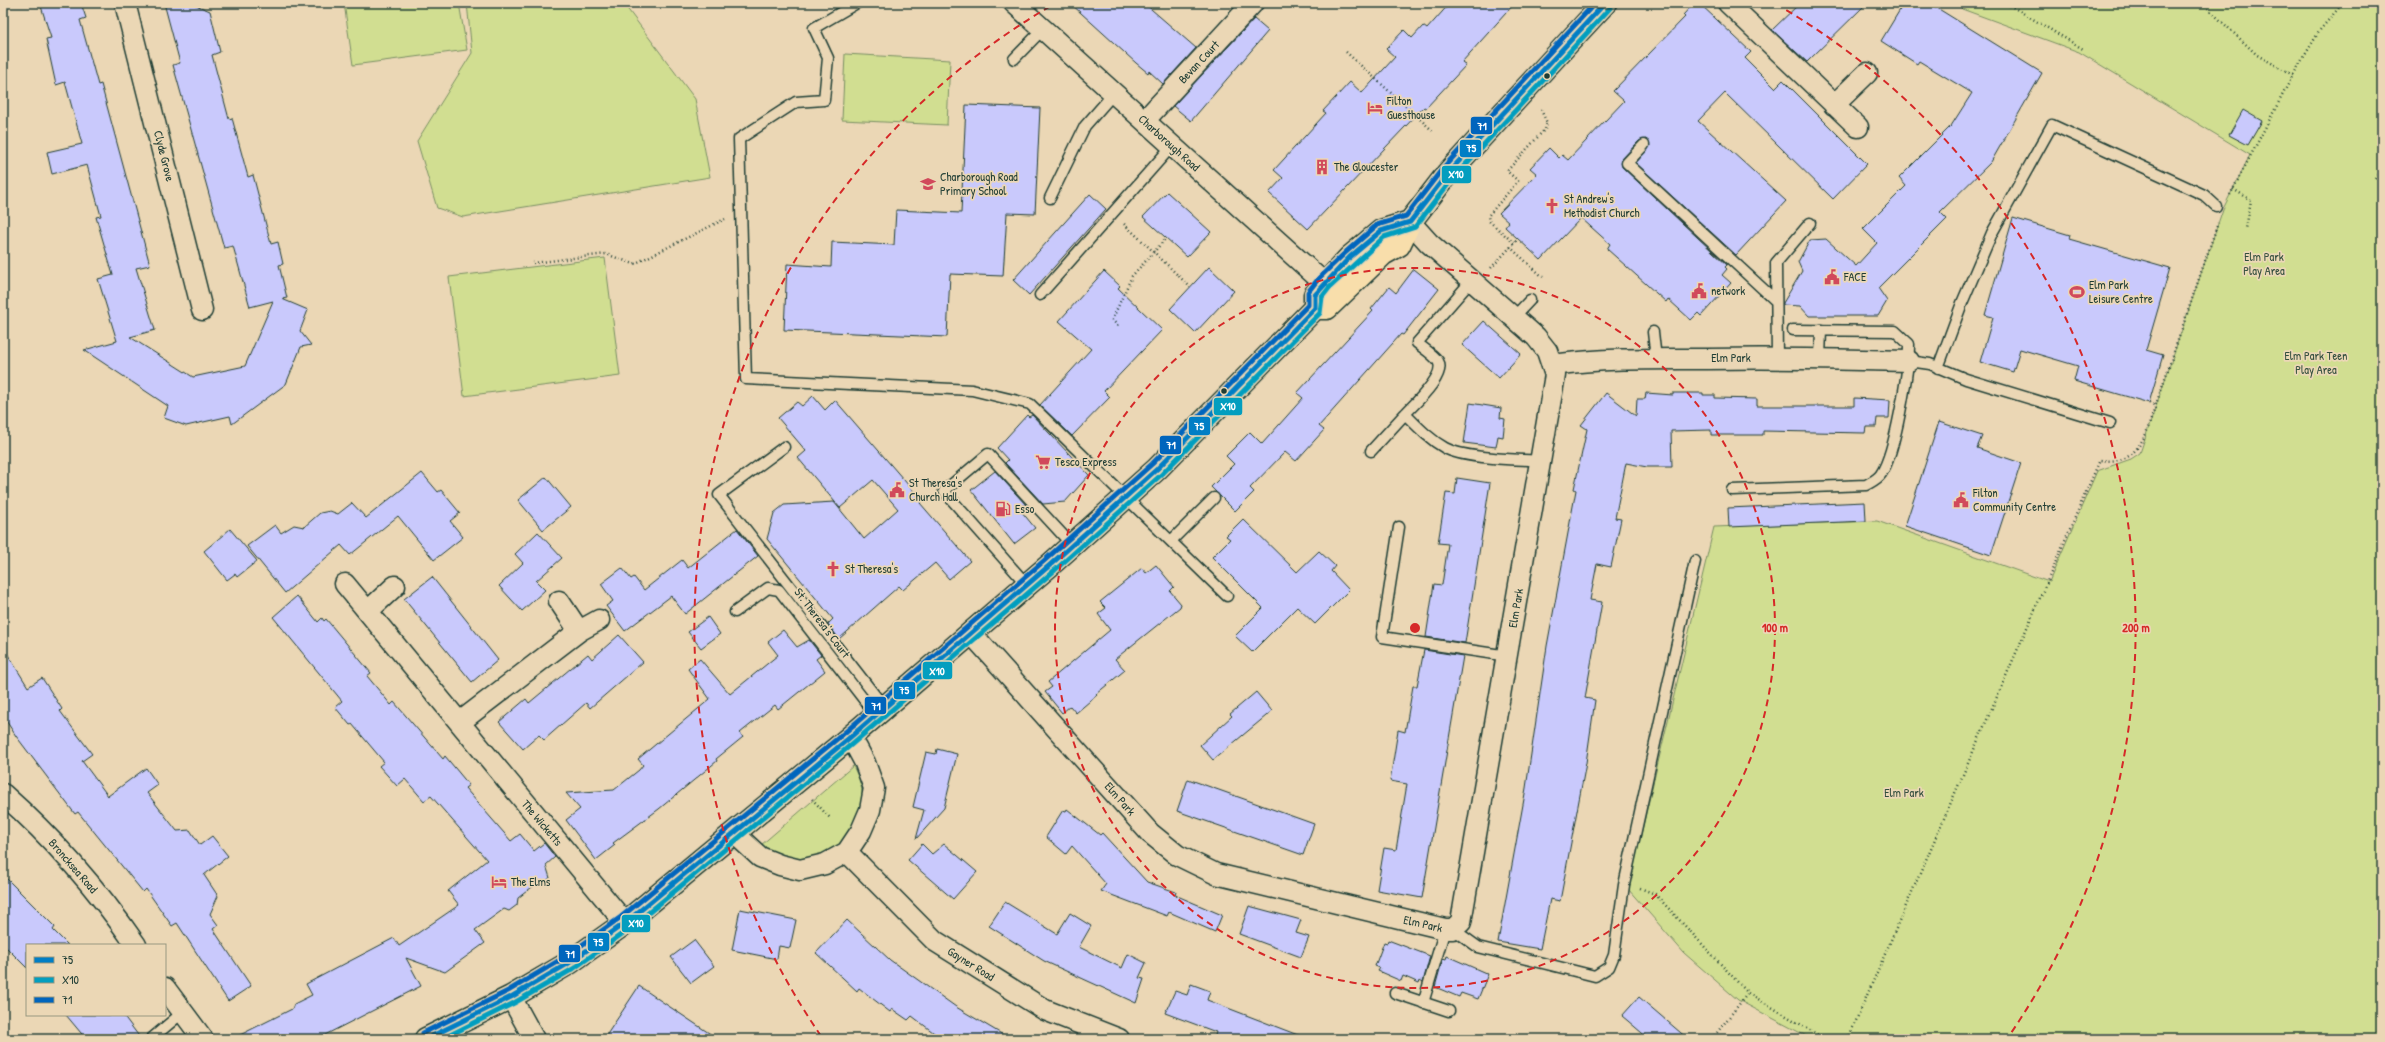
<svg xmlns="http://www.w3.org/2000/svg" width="2385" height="1042" viewBox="0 0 2385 1042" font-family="'Patrick Hand',sans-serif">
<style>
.green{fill:#d1de91;stroke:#788e62}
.building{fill:#c9c9fc;stroke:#1f3d34}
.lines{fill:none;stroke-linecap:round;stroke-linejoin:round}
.lane-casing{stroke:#1f3d34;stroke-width:13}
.street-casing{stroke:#1f3d34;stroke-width:23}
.primary-casing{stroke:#1f3d34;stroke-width:25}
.path{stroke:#1f3d34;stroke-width:2.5;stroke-dasharray:1 3;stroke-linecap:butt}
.lane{stroke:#ebd7b5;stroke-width:10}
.street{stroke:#ebd7b5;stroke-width:20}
.primary{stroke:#f8deab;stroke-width:22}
.bus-1-casing{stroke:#ebd7b5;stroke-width:8}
.bus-2-casing{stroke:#ebd7b5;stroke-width:8}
.bus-3-casing{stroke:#ebd7b5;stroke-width:8}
.bus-1{stroke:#007ec5;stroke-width:5}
.bus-2{stroke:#039ebf;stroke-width:5}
.bus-3{stroke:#0065bd;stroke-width:5}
.ring{fill:none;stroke:#d62828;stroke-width:2;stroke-dasharray:7 5}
.bus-dot{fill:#1f3d34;stroke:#ebd7b5;stroke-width:1.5}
.labels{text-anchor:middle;stroke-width:3.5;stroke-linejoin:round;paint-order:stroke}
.street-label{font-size:12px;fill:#1f3d34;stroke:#ebd7b5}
.poi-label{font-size:12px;fill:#1f3d34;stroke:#ebd7b5;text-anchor:start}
.park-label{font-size:12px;fill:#314d3d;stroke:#ebd7b5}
.centre{fill:#d62828;stroke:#ebd7b5;stroke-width:2}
.ring-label{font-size:12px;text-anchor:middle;font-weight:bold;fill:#d62828;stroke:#ebd7b5;stroke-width:3.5;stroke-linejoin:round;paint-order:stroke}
.line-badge{stroke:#ebd7b5;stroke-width:1.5}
.badge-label{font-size:11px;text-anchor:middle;font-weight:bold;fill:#fff}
</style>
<rect width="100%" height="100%" fill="#ebd7b5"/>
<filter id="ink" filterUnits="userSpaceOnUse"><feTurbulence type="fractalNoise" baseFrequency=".025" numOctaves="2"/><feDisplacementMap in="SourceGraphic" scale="8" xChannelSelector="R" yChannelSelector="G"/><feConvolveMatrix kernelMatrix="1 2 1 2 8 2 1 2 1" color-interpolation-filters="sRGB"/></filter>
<g filter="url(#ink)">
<path class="green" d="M344,3H459L467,50L353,65Z
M467,3H623L695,99L710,177L463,217L437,208L417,141L472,53Z
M1957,3H2382V1039H1812L1738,1000L1684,953L1628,889L1714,527L1877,521L2049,582L2097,471L2131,459L2140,453L2223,209L2250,155L2079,52L1962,9Z
M845,54L950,60L947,125L842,120Z
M605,258L620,376L464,396L449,277Z
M853,766C859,778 864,790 862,804C860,823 842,847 826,856C816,861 788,862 777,858C771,856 765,849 761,845Z"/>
<path class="building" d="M40,3H81L86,18L80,20L98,85L101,84L150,265L136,268L155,330L130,337L193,377L245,366L273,301L250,307L233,246L224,248L173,65L180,63L164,3H191L210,11L220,52L212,55L229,119L232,118L248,177L253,175L271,244L278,242L283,264L279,265L287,298L282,299L308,310L300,331L311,345L301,347L286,384L232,424L230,416L186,426L164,418L168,406L84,350L117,341L98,279L113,275L96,217L101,216L87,165L52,174L47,152L82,144L65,82L56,85L46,39L51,38Z
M1070,3H1144L1196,48L1163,84L1149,71L1148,73L1136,63Z
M1450,3H1515L1462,62L1466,65L1426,108L1424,107L1308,229L1269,193L1283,178L1274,170L1326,113L1323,111L1350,82L1362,93L1395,57L1386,49L1404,30L1412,38L1423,26L1427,29Z
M1694,3H1699L1751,52L1745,58L1775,88L1783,80L1867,164L1833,199L1725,93L1698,121L1786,201L1736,255L1636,163L1650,146L1646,139L1639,141L1622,159V167L1727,265L1725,267L1727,269L1722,275L1731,283L1701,316L1698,313L1691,320L1668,299L1666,302L1607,249L1610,244L1581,218L1541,260L1505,227L1509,222L1499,213L1537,174L1530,168L1549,148L1559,158L1562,155L1568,160L1624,101L1613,91L1685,17L1683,15Z
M1800,3H1867L1807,62L1772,30Z
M1904,3H1929L2042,73L1991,162L1940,212L1947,219L1878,288L1887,301L1878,316H1809L1800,306L1783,305V303L1802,271L1798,262L1810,240L1826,239L1856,266L1877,243L1863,229L1906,186L1899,178L1951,126L1972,93L1919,61L1917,64L1881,41Z
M1254,19L1268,31L1191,121L1173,106Z
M966,105L1040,108L1035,214L1007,213L1003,276L950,274L947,337L784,330L787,264L831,267L832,242L894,245L896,210L961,213Z
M2243,110L2262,121L2248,145L2229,135Z
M1167,192L1211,232L1187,257L1143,217Z
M1090,194L1106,209L1029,295L1013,280Z
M2013,218L2070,235L2069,239L2170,268L2146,350L2163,355L2149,403L2074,381L2078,366L2020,349L2013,372L1980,362L1993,317L1985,315Z
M1209,267L1234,291L1195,333L1170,309Z
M1414,269L1439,289L1403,335L1401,334L1319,426L1324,430L1296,461L1285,452L1250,488L1254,492L1235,511L1211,487L1234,464L1226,456L1250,432L1262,444L1303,398L1297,393L1373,311L1371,309L1389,287L1396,293Z
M1104,271L1120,286L1118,288L1162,330L1104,391L1110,397L1072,436L1040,405L1091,349L1059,321Z
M1484,321L1521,354L1499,378L1462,345Z
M1606,393L1636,416L1637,399H1645L1646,393L1673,395V393H1703V395H1715V398L1757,399V406H1854V398L1890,400L1889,418H1877L1876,427H1866L1865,433L1763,431V435H1711V430L1671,431L1672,467H1647L1626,463L1615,518L1621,519L1611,567L1597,564L1590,600L1602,602L1585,698L1595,700L1586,763L1560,901L1550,899L1540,949L1498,942L1526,788L1547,646L1576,490L1574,489L1587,429L1581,425Z
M813,396L825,410L835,400L922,501L920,503L970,561L949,579L935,563L903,590L899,586L839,639L828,624L833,619L767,539L774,513L784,505L834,502L864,539L898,509L873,480L840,508L798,458L806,451L778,418L797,402L802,406Z
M1470,403L1501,408L1500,418L1505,419L1503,437L1498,436L1496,447L1464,443Z
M1027,415L1029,417L1032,415L1089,475L1065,502L1043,504L1005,463L1008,460L997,448Z
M1939,422L1982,436L1977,448L2021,463L1991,555L1905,526Z
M995,471L1026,505L1017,506L1035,528L1014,544L971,490Z
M422,473L438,492L441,490L460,513L450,521L463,537L434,560L398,516L350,555L341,545L285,593L247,546L275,525L281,533L294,525L304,527L320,513L330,511L338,514L352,503L366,518Z
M546,477L571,507L543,530L518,500Z
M1457,478L1490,483L1465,643L1426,637L1434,584L1442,585L1448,544L1438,543L1446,493L1455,494Z
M1865,502L1866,521L1729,527L1728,508Z
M1243,519L1297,572L1319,551L1335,566L1331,571L1349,590L1315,624L1297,607L1252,652L1235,636L1263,608L1212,557L1230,539L1226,536Z
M230,529L257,561L237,577L235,574L227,580L204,551Z
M737,529L758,556L685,614L671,596L625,631L606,606L613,601L601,584L622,568L631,579L634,577L644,590L682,560L688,568Z
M538,532L562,558L536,581L545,590L522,611L499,586L523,563L515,554Z
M1156,565L1174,587L1170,591L1181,604L1180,607L1115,659L1125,670L1096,694L1097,695L1076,713L1070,706L1062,713L1045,692L1052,687L1048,682L1110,630L1098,614L1106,608L1100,602L1142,568L1146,573Z
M432,577L498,660L472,682L404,599Z
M297,596L318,622L322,618L324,621L326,619L371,673L367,676L391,705L394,702L443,759L445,756L469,785L465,788L511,841L520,834L534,851L544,843L555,857L546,865L550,878L542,884H536L518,898L517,905L509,911L504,909L475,930L485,943L445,972L406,958L421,986L317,1039H232L292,1009L294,1004L312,995L306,984L394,938L399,946L459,905L448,891L487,860L431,796L424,801L405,779L397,786L379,766L384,762L352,724L350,725L335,707L342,701L273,617Z
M708,617L720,634L701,648L688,632Z
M783,630L797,647L809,640L821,655L816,659L825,671L778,709L775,705L740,733L743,737L716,759L717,761L659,809L613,843L615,845L596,860L566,820L580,809L566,793L614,790L639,770L643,765L638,759L710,699L688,669L700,659L730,694L778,655L768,642Z
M619,635L643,662L590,708L586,703L544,740L539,735L523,749L499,722L526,699L529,703L588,654L592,659Z
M3,647L28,687L42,678L62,709L60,711L92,754L82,761L108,796L146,768L158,785L147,793L177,831L190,830L200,845L212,836L228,856L204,875L218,896L210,914L218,925L213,929L251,986L228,1001L177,923L172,926L146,889L143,892L78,812L75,814L16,736L3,716Z
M1424,650L1463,656L1422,898L1377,890L1384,848L1396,850L1407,784L1390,781L1398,730L1405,732L1413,686H1417Z
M1256,692L1272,711L1213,760L1200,745L1232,716L1230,714Z
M937,749L957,754L944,808L916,839L924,810L913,807L926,752L936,754Z
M1188,779L1314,824L1303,855L1177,811Z
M1067,809L1100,835L1102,833L1147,882L1176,892L1175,895L1222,915L1215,932L1169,912L1167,916L1101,891L1106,884L1072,846L1066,854L1046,837L1063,810L1066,811Z
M922,844L932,854L944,844L977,872L953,899L908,860Z
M3,875L55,927L53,930L68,945H27V968L3,944Z
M1005,902L1057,934L1070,913L1091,926L1079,947L1122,968L1128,954L1146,963L1139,978L1144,979L1136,1003L1044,961L989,926Z
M1249,906L1301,920L1296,933L1309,937L1301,957L1239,934Z
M740,909L796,920L790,948L779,946L777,959L732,950Z
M847,920L890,960L956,1007L1010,1039H942L912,1016L908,1020L892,1009L890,1012L859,988L857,991L816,953Z
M694,940L714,966L691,983L671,957Z
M1388,940L1430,956L1423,982L1420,980L1419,983L1403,976L1401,981L1378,971L1380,968L1375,966L1384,942L1387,943Z
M1447,956L1488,974L1478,999L1461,993L1459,997L1435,987L1443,958L1446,959Z
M1191,984L1210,991L1207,1000L1303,1037L1302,1039H1214L1216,1032L1165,1013L1175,991L1187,995Z
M639,986L664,1003L718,1039H604Z
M1639,997L1688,1039H1649L1628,1021L1622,1016Z
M66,1015H123L141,1039H86Z"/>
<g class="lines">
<g class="lane-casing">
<path id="lane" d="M857,3L814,28L828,58L824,100L796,102L739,139L746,379L972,390L1030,404L1227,596
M1014,59L1043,29
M1644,145L1627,163L1776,301
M1050,198L1085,126L1114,93
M1472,280L1417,343C1423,348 1433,354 1438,361C1447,375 1414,404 1405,414C1417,426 1429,439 1445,448C1465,459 1517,459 1542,461
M1040,295L1172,146
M1515,316L1530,300
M1653,332L1656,359
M1777,358L1776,263L1810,223
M1820,358L1821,330
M1909,361L1930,364L1966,379L2110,423
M1938,368L1962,303L1992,233L2052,125L2204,195L2216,206
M784,447L719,495L884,707
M1371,451L1405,414
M1732,490L1866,485C1871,482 1878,479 1881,474C1895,454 1909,370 1909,344L1895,331L1793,330
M1399,527L1382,637L1508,656
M1171,541L1214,498
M1027,585L944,491L988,454L1072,545
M735,612L768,588L779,590L875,714
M1453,929L1478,947L1595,976L1609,967L1614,955L1624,885L1695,561
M1395,993L1449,1011
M1423,1003L1445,929
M151,1039L182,1013"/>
</g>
<g class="street-casing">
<path id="street" d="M125,3L202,310
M1014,3L1324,283
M1728,3L1858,127
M1834,105L1867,73
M1145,120L1253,3
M1553,365C1605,358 1656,359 1708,359C1775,358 1842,359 1909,361
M345,584L625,923
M559,601L579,631
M368,611L395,586
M971,633L1150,833L1177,855L1216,874L1445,929H1453L1461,922L1555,375L1547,351L1536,337L1429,243L1410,222
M460,722L579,631L599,620
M3,794C53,838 98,890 136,945
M734,833L760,857L780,865L800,870L825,864L847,852L861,831L870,810L874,788L865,763L857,748L848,739
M847,852L935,941L1045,1010L1119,1039
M165,988L203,1039
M511,997L534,1039"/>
</g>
<g class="primary-casing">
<path id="primary" d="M1315,308H1327L1383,254L1399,245L1410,222L1448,173L1605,3
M426,1039L511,997L569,963L625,923L734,833L848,739L1050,565L1157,469L1315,308V295L1350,257L1381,231L1410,222"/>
</g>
<path class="path" d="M2006,3L2083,49
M2202,3L2257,55L2293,75
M1346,52L1433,131
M2375,179L2382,168
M2233,189L2251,200L2246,229
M2230,195L2293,75L2320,30L2343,3
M1124,224L1154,252L1166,238
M1514,243L1489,221L1488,216L1518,181L1507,171L1545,129L1547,123L1541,110
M1510,247L1543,277
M533,263L606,254L634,264L725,219
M1491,268L1518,239
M1118,326L1112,320L1132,276L1154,252L1190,287
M2149,403L2156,406
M812,799L831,819
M1640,888L1655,894L1748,993L1825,1039
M1712,1039L1748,993
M1848,1039L2100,460C2126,463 2134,456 2146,434L2218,223"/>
<use href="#lane" class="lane"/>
<use href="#street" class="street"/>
<use href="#primary" class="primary"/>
<g class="bus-1-casing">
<path id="bus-1" d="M426,1039L511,997L569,963L625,923L848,739L1050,565L1157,469L1315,308V295L1350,257L1381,231L1410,222L1448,173L1605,3"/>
</g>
<g class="bus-2-casing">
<path id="bus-2" d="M442,1039L514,1003L573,969L629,929L852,744L1055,570L1162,474L1320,313L1322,297L1329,288L1384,237L1415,227L1453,178L1610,8"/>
</g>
<g class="bus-3-casing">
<path id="bus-3" d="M423,1033L508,991L565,957L621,917L843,734L1045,560L1152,464L1308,305V292L1319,278L1346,252L1377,225L1406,216L1443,168L1595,3"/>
</g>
<use href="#bus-1" class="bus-1"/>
<use href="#bus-2" class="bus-2"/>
<use href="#bus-3" class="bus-3"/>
</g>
</g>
<g class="ring">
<circle cx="1415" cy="628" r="360"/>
<path d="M821 1036A721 721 0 0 1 1054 4M1776 4A721 721 0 0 1 2009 1036"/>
</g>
<defs>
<g id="hotel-bare" transform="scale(1.2)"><path d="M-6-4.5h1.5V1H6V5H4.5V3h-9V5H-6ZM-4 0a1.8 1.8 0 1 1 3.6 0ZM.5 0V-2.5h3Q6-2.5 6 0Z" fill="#d1495b" stroke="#ebd7b5" stroke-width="2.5" paint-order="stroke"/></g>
<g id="building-bare" transform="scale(1.2)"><path d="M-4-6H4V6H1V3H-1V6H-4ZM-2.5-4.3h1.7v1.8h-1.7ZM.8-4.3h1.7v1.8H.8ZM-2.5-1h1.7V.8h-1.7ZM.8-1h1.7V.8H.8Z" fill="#d1495b" stroke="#ebd7b5" stroke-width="2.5" paint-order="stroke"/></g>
<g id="school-bare" transform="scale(1.2)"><path d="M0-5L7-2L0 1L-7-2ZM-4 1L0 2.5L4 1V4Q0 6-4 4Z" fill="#d1495b" stroke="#ebd7b5" stroke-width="2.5" paint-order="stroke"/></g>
<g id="church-bare" transform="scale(1.2)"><path d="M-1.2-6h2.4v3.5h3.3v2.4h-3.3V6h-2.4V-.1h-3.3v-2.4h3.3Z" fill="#d1495b" stroke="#ebd7b5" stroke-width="2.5" paint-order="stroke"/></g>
<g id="civic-bare" transform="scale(1.2)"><path d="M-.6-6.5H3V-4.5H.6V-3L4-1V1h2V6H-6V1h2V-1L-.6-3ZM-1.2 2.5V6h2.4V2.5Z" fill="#d1495b" stroke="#ebd7b5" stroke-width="2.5" paint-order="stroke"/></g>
<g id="stadium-bare" transform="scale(1.2)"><path d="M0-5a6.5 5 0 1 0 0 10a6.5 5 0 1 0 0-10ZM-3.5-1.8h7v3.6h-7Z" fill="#d1495b" stroke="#ebd7b5" stroke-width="2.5" paint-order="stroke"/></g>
<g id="supermarket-bare" transform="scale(1.2)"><path d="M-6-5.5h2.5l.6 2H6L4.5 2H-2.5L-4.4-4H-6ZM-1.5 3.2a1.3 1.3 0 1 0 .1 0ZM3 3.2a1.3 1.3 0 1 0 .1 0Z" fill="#d1495b" stroke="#ebd7b5" stroke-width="2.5" paint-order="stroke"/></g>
<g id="fuel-bare" transform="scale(1.2)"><path d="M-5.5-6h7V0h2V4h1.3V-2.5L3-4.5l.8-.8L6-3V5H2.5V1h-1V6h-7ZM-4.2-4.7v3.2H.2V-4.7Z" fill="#d1495b" stroke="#ebd7b5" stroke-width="2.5" paint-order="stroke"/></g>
</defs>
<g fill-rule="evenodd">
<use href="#hotel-bare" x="1375" y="108"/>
<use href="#building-bare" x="1322" y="167"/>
<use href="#school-bare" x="928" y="184"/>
<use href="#church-bare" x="1552" y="206"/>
<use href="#civic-bare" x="1832" y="277"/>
<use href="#civic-bare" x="1699" y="291"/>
<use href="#stadium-bare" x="2077" y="292"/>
<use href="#supermarket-bare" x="1043" y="462"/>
<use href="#civic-bare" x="897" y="490"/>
<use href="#civic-bare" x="1961" y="500"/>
<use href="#fuel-bare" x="1003" y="509"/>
<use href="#church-bare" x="833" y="569"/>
<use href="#hotel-bare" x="499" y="882"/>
</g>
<g class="bus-dot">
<circle cx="1547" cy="76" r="3.5"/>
<circle cx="1224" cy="391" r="3.5"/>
</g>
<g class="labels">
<g class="street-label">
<text transform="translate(1199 62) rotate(-47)" y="4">Bevan Court</text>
<text transform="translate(1169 143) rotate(42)" y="4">Charborough Road</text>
<text transform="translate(164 156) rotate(76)" y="4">Clyde Grove</text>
<text x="1731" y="362">Elm Park</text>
<text transform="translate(1516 608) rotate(-80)" y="4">Elm Park</text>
<text transform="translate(822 623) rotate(53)" y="4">St. Theresa's Court</text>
<text transform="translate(1120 799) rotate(49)" y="4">Elm Park</text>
<text transform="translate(542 823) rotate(50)" y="4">The Wicketts</text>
<text transform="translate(73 866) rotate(49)" y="4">Broncksea Road</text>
<text transform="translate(1423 924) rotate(13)" y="4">Elm Park</text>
<text transform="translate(971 964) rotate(32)" y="4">Gayner Road</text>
</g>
<g class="poi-label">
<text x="1387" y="105">Filton<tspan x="1387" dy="14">Guesthouse</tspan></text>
<text x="1334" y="171">The Gloucester</text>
<text x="940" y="181">Charborough Road<tspan x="940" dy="14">Primary School</tspan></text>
<text x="1564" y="203">St Andrew's<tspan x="1564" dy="14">Methodist Church</tspan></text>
<text x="1844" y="281">FACE</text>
<text x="2089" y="289">Elm Park<tspan x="2089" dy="14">Leisure Centre</tspan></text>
<text x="1711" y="295">network</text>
<text x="1055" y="466">Tesco Express</text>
<text x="909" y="487">St Theresa's<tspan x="909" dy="14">Church Hall</tspan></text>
<text x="1973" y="497">Filton<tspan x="1973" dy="14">Community Centre</tspan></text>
<text x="1015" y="513">Esso</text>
<text x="845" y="573">St Theresa's</text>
<text x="511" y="886">The Elms</text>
</g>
<g class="park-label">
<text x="2264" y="261">Elm Park<tspan x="2264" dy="14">Play Area</tspan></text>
<text x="2316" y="360">Elm Park Teen<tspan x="2316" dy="14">Play Area</tspan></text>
<text x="1904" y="797">Elm Park</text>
</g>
</g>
<circle cx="1415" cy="628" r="6" class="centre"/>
<g class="ring-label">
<text x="1775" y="632">100 m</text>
<text x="2136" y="632">200 m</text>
</g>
<g class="line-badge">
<rect x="1470" y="116" width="23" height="19" rx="4" fill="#0065bd"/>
<rect x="1459" y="139" width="23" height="19" rx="4" fill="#007ec5"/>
<rect x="1441" y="165" width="31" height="19" rx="4" fill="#039ebf"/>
<rect x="1213" y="397" width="30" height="19" rx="4" fill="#039ebf"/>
<rect x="1188" y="416" width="23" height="20" rx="4" fill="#007ec5"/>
<rect x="1159" y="435" width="23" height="20" rx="4" fill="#0065bd"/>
<rect x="922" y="661" width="31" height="19" rx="4" fill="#039ebf"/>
<rect x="893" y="681" width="23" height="19" rx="4" fill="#007ec5"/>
<rect x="864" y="696" width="23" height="19" rx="4" fill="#0065bd"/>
<rect x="621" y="914" width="30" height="19" rx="4" fill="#039ebf"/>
<rect x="587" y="932" width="23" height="20" rx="4" fill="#007ec5"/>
<rect x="558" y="944" width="23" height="19" rx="4" fill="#0065bd"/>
</g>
<g class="badge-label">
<text x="1482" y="130">71</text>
<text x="1471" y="152">75</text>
<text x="1456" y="178">X10</text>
<text x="1228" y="410">X10</text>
<text x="1199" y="430">75</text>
<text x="1171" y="449">71</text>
<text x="937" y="675">X10</text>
<text x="904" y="694">75</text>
<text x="876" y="710">71</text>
<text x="636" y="927">X10</text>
<text x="598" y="946">75</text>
<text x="570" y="958">71</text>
</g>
<rect width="2385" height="1042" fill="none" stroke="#ebd7b5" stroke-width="16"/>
<rect x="8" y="8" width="2369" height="1026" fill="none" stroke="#1f3d34" stroke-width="1.5" filter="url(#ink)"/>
<rect x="26" y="944" width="140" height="72" fill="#ebd7b5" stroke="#999981"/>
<rect x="34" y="957" width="20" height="6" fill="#007ec5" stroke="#999981"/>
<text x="62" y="964" font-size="12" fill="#1f3d34">75</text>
<rect x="34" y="977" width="20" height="6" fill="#039ebf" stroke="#999981"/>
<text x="62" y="984" font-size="12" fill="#1f3d34">X10</text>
<rect x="34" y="997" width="20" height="6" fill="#0065bd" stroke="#999981"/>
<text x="62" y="1004" font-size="12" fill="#1f3d34">71</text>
</svg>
